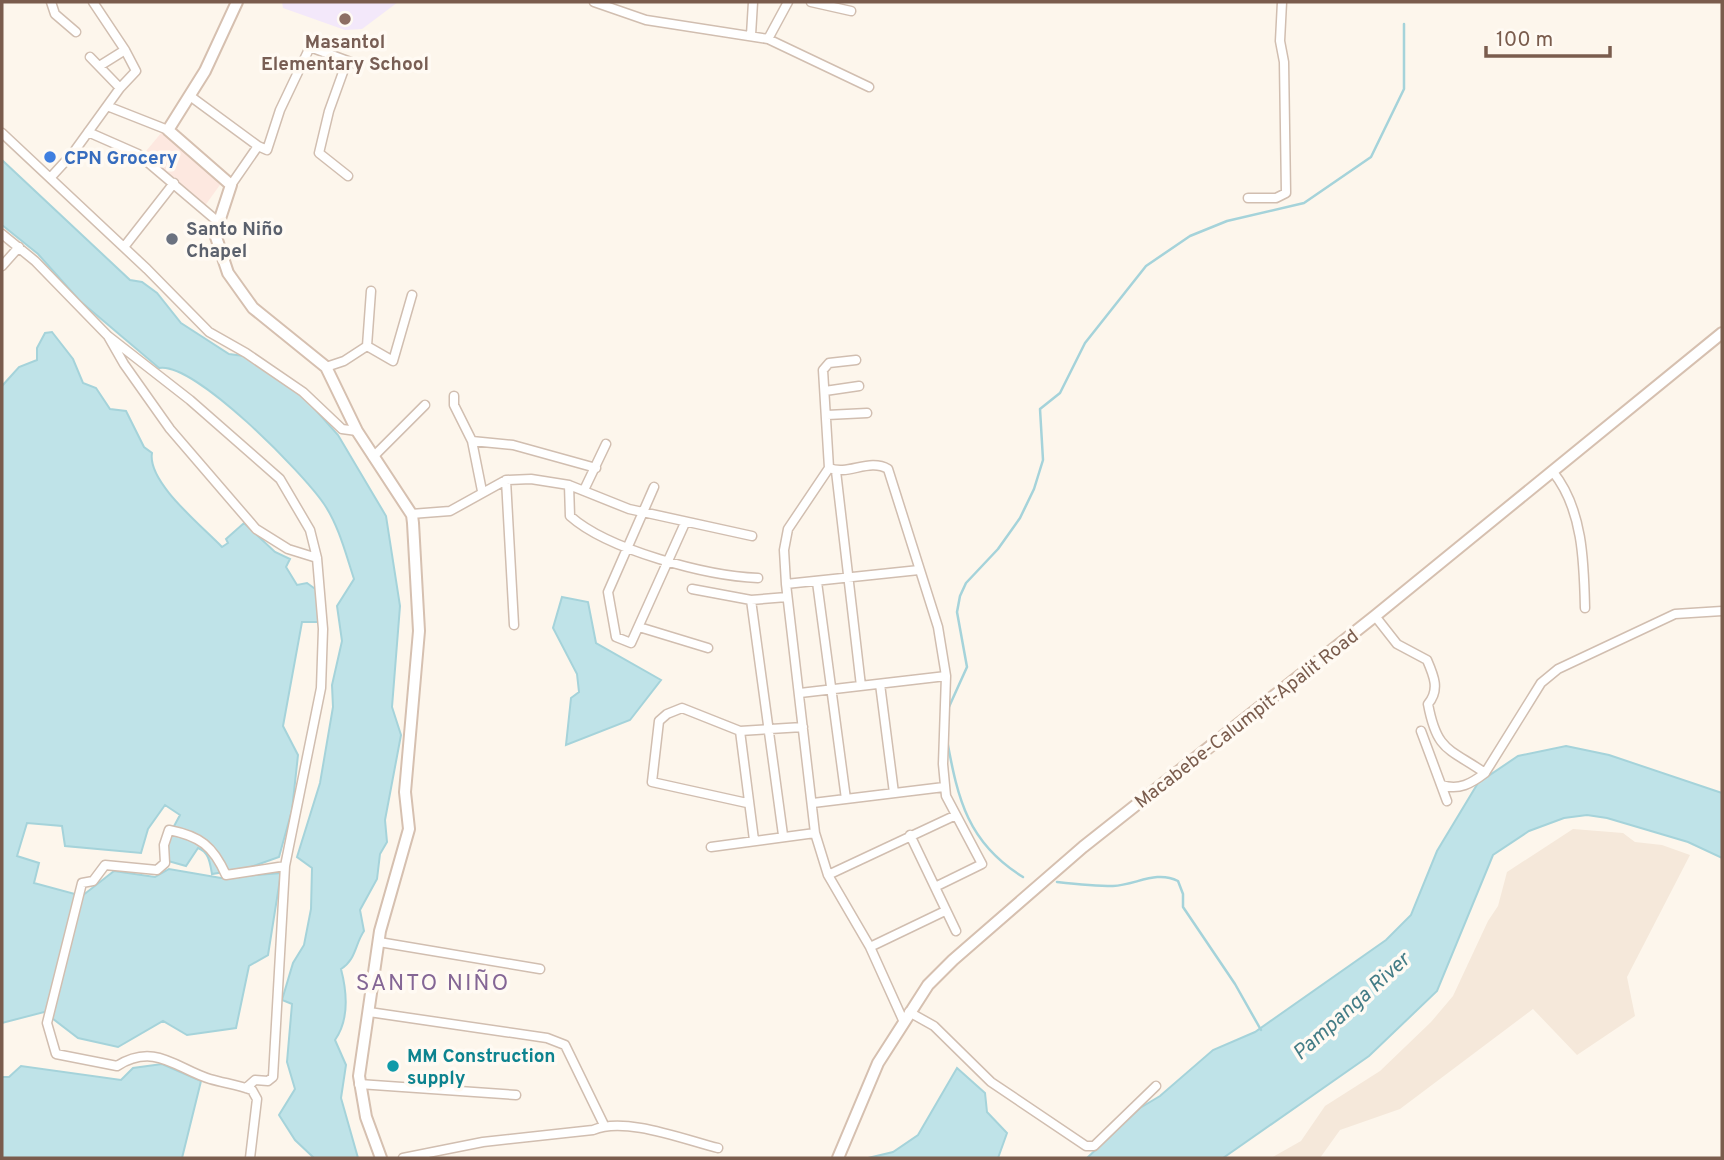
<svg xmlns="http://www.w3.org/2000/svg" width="1724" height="1160" viewBox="0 0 1724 1160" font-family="Overpass,sans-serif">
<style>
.residential{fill:#f5e8da}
.commercial{fill:#fde8e0}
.education{fill:#f3e8fa}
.water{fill:#bfe3e8;stroke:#a5d3da;stroke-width:2}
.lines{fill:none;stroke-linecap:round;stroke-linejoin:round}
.stream{stroke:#a5d3da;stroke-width:2.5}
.minor-casing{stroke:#d1beb0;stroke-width:11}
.secondary-casing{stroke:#d6c0b0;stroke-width:14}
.minor{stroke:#fff;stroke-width:8}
.secondary{stroke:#fff;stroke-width:10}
.education-dot{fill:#8d6e63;stroke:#fffaf3;stroke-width:2.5}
.shop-dot{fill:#3f7fe0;stroke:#fffaf3;stroke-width:2.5}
.worship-dot{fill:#6b7280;stroke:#fffaf3;stroke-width:2.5}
.culture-dot{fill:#0f9aa8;stroke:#fffaf3;stroke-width:2.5}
.labels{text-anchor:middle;stroke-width:7;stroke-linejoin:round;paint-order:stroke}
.education-label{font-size:19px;font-weight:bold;fill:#785e54;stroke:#fffaf3}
.shop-label{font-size:19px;font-weight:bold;fill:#366cbe;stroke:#fffaf3;text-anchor:start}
.worship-label{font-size:19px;font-weight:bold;fill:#5b616d;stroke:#fffaf3;text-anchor:start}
.street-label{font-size:19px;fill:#7a5c4d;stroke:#fffaf3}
.culture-label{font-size:19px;font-weight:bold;fill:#0d838f;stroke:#fffaf3;text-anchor:start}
.water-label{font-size:21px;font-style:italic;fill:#437c86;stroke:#fffaf3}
.quarter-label{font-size:23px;letter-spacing:2px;fill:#846695;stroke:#fffaf3}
</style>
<rect width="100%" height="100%" fill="#fdf6ec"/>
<path class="residential" d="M1573,829L1623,833L1635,842L1662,845L1690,855L1627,977L1635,1016L1577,1055L1533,1009L1400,1109L1340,1130L1320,1158H1271L1301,1141L1325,1106L1380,1071L1431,1022L1453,996L1488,921L1498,906L1507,872Z"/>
<path class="commercial" d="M162,132L222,182L204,207L142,156Z"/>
<path class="education" d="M282,2H398L362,29L345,30L283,8Z"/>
<path class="water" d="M2,160L130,280L142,282L157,293L181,323L229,354L244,356L305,398L338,435L386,516L400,606L392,707L401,735L385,820L387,842L380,854L377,879L360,910L364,931C355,944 356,960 341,969C347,992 349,1020 335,1040L346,1065L341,1098L358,1158H314L295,1140L279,1115L295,1089L287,1062L292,1004L282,1000L293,963L304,945L311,909L312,868L297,857L320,783L333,707L332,685L342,641L337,606L354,579C346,555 339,526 324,504C304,474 194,361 159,368L80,301L38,254L2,225Z
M52,332L73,359L83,383L96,388L110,409L126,411L144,447L152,453C147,482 202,526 222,547L228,543L226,539L244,523L275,552L290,559L286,567L297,585L307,583L318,591L320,622H302L283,726L298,755L292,810L279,857L248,868L212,874C210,863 209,852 198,848L186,866L168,861L165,843L180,815L165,805L148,829L141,853L65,846L62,826L27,823L17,856L39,863L34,883L82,896L114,871L155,877L169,869L221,878L281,873L268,955L249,966L236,1028L187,1035L163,1021L118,1047L78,1038L44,1012L2,1023V386L19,367L37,360V348L45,333Z
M562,597L588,602L596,643L661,680L630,720L566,745L571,698L579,692L577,674L553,628Z
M1566,746L1609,755L1722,793V858L1688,842L1607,818L1587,815L1564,818L1529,831L1493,855L1437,991L1369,1056L1223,1158H1087L1140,1108L1160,1096L1213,1050L1255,1032L1386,940L1411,915L1437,851L1478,783L1518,756Z
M162,1064L201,1081L182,1158H2V1077H9L21,1066L121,1080L133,1068Z
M957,1068L985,1093L987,1112L1007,1133L998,1158H868L893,1152L918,1135Z"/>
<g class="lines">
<path class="stream" d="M948,709L967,667L957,612L960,596L966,583L998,549L1020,518L1034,489L1043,460L1040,409L1060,393L1085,343L1146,266L1190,236L1227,221L1304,203L1371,157L1404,89V24
M947,740C958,800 968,843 1023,877
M1057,882C1075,884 1094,886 1113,886C1136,885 1156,870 1178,881L1183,894V907L1235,984L1261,1030"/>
<g class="minor-casing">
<path id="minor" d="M51,2L55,14L76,32
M93,2L125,50L101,65
M594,2L646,20L768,39L869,87
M811,2L851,11
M751,35L753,2
M768,39L788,2
M347,61L329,111L319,153L348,176
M120,88L136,71L125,50
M190,96L258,146
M107,106L168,130
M88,132L138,154L217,221
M2,133L147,269L209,332L246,353L303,392L342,429L357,431
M51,177L73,153L120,88L90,57
M231,185L258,146L267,150L280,110L310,47L356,64
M1248,198H1276L1286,193L1284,62L1280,41L1282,2
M2,234L35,261L108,336L124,364L170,429L256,529L288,549L317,558
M124,247L174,183
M2,266L19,247
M108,336L190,400L280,479L310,530L317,558L323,629L321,688L285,866L273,1077L268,1081L255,1080L246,1088
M367,346L393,361L412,295
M856,360L829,363L823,370L829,468L788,529L784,550L786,584L815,833L828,875L870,947L903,1020
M326,367L344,361L367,346L371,291
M825,391L859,386
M454,396V405L472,441L513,445L596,468
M827,415L867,413
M472,441L482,491
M373,457L425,405
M829,468C848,476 869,458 888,469L938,627L946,676L943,764L946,796L982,864L935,887
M836,471L861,686
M1553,472C1583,509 1584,563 1585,608
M506,480L514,625
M569,485L570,516C608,550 707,576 758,578
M654,487L608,592L616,637L631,643L685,523
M584,490L606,444
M411,514L450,511L506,480L531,479L569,485L629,509L752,536
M817,582L846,799
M786,584L919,570
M692,589L751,600L787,597
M751,600L783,835
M1375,616L1397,644L1427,660C1434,676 1440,690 1428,704C1437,752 1449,748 1485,773L1541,683L1558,669L1675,614L1722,611
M639,627L708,648
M880,684L894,793
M800,693L946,676
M740,731L754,840
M1421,731L1447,801
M1442,785C1459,791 1472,783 1485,773
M747,803L652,782L659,721L667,714L682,708L740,731L803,727
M813,803L944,787
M910,835L956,931
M711,847L815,833
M828,875L954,816
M379,942L540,969
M870,947L945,911
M369,1012L547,1038L565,1045L604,1125
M909,1012L934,1026L991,1082L1086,1146H1094L1156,1086
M359,1084L516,1095
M250,1158L257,1099L252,1090C238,1085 224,1083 210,1079C177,1069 155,1042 117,1066L56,1054L47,1023L82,883L93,881L105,865L157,870L165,863L164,845L169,830C200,836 213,846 226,875L285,866
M403,1158L483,1142L593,1130C625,1116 685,1140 718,1148"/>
</g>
<g class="secondary-casing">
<path id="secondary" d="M237,2L205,71L168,130L231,185L215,234L228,273L253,308L326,367L357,431L412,515L413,523L419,631L405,792L409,829L380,931L359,1076L366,1117L381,1158
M838,1158L878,1063L928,985L953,960L1083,847L1375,616L1722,333"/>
</g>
<use href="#minor" class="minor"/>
<use href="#secondary" class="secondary"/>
</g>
<circle class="education-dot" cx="345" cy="19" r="7"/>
<circle class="shop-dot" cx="50" cy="157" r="7"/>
<circle class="worship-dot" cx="172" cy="239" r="7"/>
<circle class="culture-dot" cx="393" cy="1066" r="7"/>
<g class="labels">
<g class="education-label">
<text x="345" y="48">Masantol<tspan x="345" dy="22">Elementary School</tspan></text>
</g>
<g class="shop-label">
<text x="64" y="164">CPN Grocery</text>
</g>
<g class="worship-label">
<text x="186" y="235">Santo Niño<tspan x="186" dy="22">Chapel</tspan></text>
</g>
<g class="street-label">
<text transform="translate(1246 718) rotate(-38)" y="7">Macabebe-Calumpit-Apalit Road</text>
</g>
<g class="culture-label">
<text x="407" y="1062">MM Construction<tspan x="407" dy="22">supply</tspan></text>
</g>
<g class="water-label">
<text transform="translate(1351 1006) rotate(-42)" y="7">Pampanga River</text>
</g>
<g class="quarter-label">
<text x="433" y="990">SANTO NIÑO</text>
</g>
</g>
<rect width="1724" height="1160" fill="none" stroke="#7a5c4d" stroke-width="7"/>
<path d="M1486 46v10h124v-10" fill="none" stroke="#7a5c4d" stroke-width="3.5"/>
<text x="1496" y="46" font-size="21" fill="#7a5c4d" stroke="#fffaf3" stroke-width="5" paint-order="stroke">100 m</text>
</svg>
